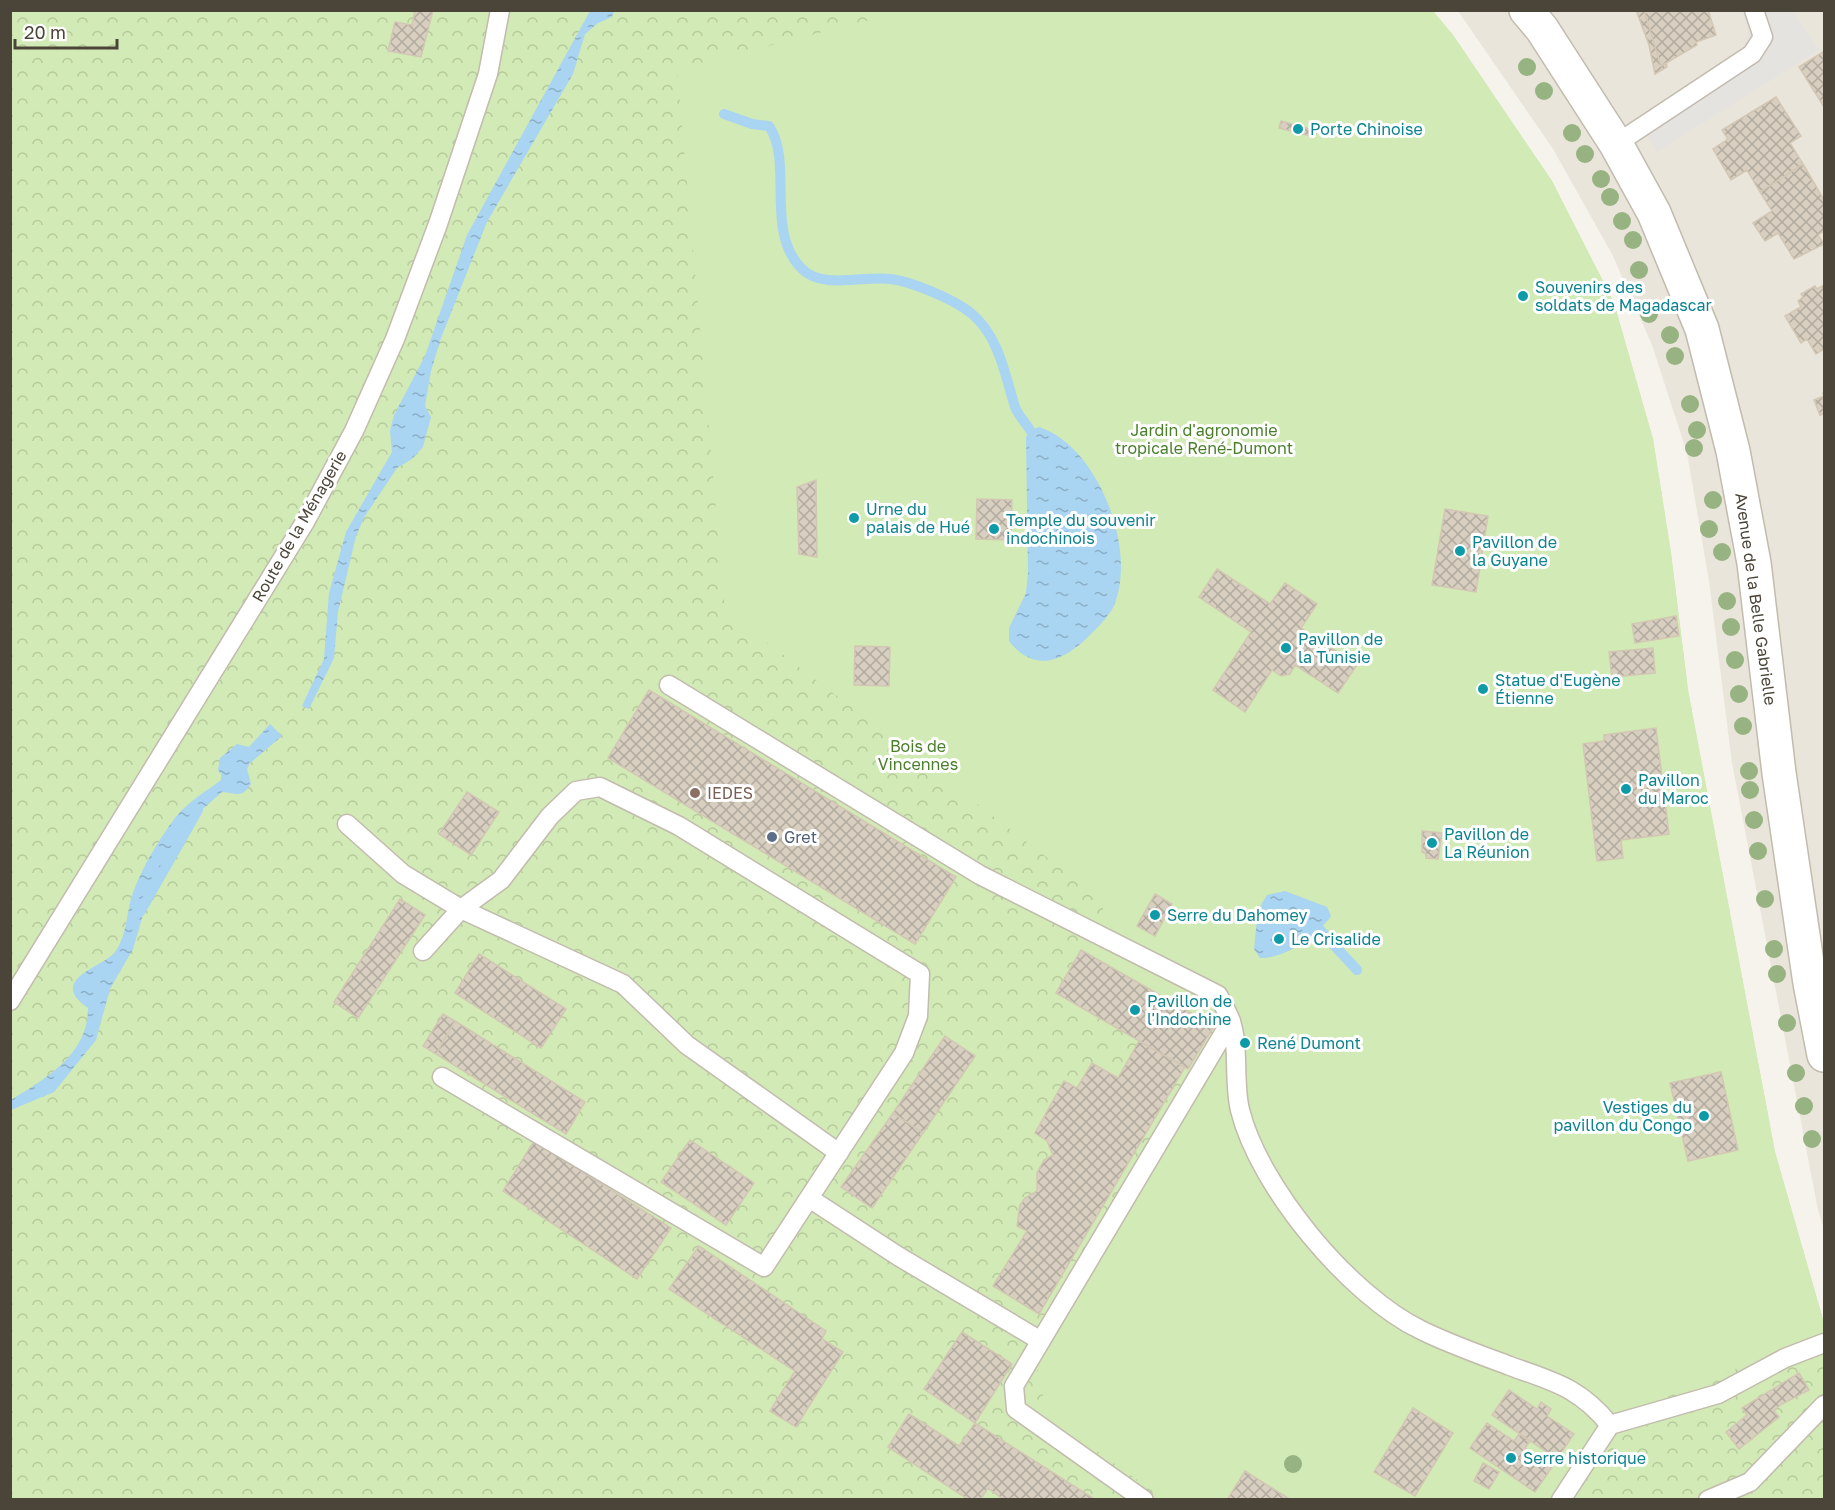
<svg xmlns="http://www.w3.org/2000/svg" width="1835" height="1510" viewBox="0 0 1835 1510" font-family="'Golos Text',sans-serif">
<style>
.residential{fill:#eae5da}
.park{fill:url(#park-crowns)}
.garden{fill:#d2eab5}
.parking{fill:#e5e3e0}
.water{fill:url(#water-ripples)}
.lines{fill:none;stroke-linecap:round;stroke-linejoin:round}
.stream{stroke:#a9d4f2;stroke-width:10}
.building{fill:url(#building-cross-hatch);stroke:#d3c7b4;stroke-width:1.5}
.service-casing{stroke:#c2bbae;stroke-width:21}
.minor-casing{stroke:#c2bbae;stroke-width:36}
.service{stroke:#fff;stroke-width:18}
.minor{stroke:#fff;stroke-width:33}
.tree{fill:#97b381}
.culture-dot{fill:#0f9aa8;stroke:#fff;stroke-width:2}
.education-dot{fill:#8d6e63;stroke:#fff;stroke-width:2}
.service-dot{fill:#5c6f8a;stroke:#fff;stroke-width:2}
.labels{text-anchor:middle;stroke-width:6;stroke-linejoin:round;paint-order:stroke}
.culture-label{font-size:16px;fill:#0d838f;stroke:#fff;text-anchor:start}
.park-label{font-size:16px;fill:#4a7f2a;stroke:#fff}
.street-label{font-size:16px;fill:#4b4439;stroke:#fff}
.education-label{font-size:16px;fill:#785e54;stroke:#fff;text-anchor:start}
.service-label{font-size:16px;fill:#4e5e75;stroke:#fff;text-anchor:start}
</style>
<defs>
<pattern id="park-crowns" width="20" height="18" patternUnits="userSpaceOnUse" patternTransform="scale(1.5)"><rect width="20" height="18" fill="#d2eab5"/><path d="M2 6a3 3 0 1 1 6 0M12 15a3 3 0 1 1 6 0" fill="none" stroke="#b6ca9c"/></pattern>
<pattern id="water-ripples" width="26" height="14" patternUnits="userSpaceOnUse" patternTransform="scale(1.5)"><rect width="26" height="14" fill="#a9d4f2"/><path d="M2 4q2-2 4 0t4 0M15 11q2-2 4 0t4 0" fill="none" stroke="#8caec5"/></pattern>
<pattern id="building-cross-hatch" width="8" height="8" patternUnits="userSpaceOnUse" patternTransform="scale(1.5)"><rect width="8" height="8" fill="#d8cfc1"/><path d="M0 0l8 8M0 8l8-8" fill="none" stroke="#b1aa9e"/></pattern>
</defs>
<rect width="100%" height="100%" fill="#f6f3ec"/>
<path class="residential" d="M1458,11H1824V1229L1818,1210L1732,763L1709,581L1687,453L1652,345L1612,254L1553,149Z"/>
<path class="park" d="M10,11H1433L1453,35L1552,181L1614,303L1653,439L1671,553L1688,690L1775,1152L1824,1323V1499H11Z"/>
<path class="garden" d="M905,11H1433L1453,35L1552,181L1614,303L1653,439L1671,553L1688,690L1775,1152L1824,1323V1333L1600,1424L1543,1499H1164L1052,1419L1036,1377L1047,1343L1216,1068L1214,1027L1081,950L1106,903L725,610L677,69Z"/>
<path class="parking" d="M1741,11H1793L1819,50L1657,152L1638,120L1745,48L1748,31Z"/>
<path class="water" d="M590,11H614L612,17L598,23L585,34L573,74L487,222L441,338L431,371L425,406L431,417L423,447L412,459L397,468L365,516L356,536L338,612L334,658L309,709L302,706L324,659L329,593L346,532L392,452L390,431L394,415L425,356L467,235Z
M1039,427C1097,446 1135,544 1116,600C1113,612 1101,624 1092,633C1067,659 1036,676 1009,641V628L1026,593L1028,573L1026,437L1030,430Z
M270,724L282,736L250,763L247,769L251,784C241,799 237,793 222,792L187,823L152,884L133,949L110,989L96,1040L54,1092L11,1110V1100C46,1078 88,1055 88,1008C46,979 104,967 115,952C128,935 126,909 134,890C143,866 164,830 181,811C193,799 208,790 221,780V774L218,770L220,758L237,744L249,747Z
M1285,891L1327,907L1331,916C1318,935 1285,959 1260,958L1254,949L1258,910L1267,895Z"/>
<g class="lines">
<path class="stream" d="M724,114L752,124L769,126C794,163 764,231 802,269C823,290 865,275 891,279C913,282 953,299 971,313C999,336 1005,375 1015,407C1018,415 1025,422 1030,430
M140,912L198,810
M1319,929L1357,970"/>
</g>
<path class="building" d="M415,10H433L421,57L388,51L395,22L412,25Z
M1636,10H1644L1661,66L1666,63L1667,67L1655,74L1649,45Z
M1644,10H1708L1716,35L1696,42L1697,45L1661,66Z
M1823,52L1824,55V107L1799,67Z
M1776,97L1801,136L1790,143L1803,164L1760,192L1747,170L1731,180L1713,149L1728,139L1722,130Z
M1281,121L1317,131L1315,137L1279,128Z
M1803,164L1824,200V231L1818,235L1824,244L1794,259L1778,233L1765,241L1753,223L1772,211L1760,192Z
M1824,285V349L1816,354L1807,339L1801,343L1785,316L1801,307L1798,301L1803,297L1801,294L1815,286L1817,289Z
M1823,393H1824V414L1820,415L1814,400L1824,396Z
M816,480L817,557L799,554L797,487Z
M977,499L1012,500L1011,540L976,539Z
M1445,509L1488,516L1476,592L1432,585Z
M1217,569L1270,604L1285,583L1317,604L1301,628L1357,665L1338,693L1295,665L1290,674L1281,676L1272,670L1245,712L1213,690L1251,632L1199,597Z
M1676,616L1679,636L1635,643L1632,624Z
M855,646L890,647L889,686L854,685Z
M1653,648L1655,673L1612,677L1609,652Z
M649,690L956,877L915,944L608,758Z
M1656,728L1669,834L1621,840L1623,858L1597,861L1583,744L1604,741V735Z
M467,792L499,812L471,855L439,834Z
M1422,831L1442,833L1438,859L1426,858V854L1422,852Z
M1155,894L1172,904L1155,936L1137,926Z
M400,899L425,915L358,1018L334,1002Z
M1081,950L1214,1026L1188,1069L1056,993Z
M479,954L566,1009L541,1048L455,993Z
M443,1014L455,1021L436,1054L423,1046Z
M455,1021L585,1102L566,1134L436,1054Z
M945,1036L975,1056L923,1133L893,1113Z
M1139,1041L1185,1067L1039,1314L993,1286L1027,1231L1017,1226L1020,1205L1025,1198L1037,1191V1173L1044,1160L1053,1155L1047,1141L1035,1133L1064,1081L1077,1088L1092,1063L1118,1078Z
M1721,1072L1738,1150L1688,1161L1670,1083Z
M893,1113L923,1133L872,1208L841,1187Z
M690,1140L754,1183L726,1225L661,1182Z
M534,1141L671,1228L637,1279L503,1191Z
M699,1246L826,1331L822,1339L843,1352L796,1427L770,1411L795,1371L669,1289Z
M962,1332L1012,1364L975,1423L924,1389Z
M1799,1373L1809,1390L1780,1405L1774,1411L1779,1417L1739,1449L1726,1432L1747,1415L1742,1408Z
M1509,1390L1537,1409L1541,1402L1551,1409L1547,1416L1574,1434L1557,1459L1492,1415Z
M1413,1408L1453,1433L1415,1496L1374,1472Z
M909,1414L959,1446L975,1423L1096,1500H1004L988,1488L980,1500H969L888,1447Z
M1487,1423L1514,1441L1519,1434L1530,1441L1525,1448L1552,1467L1535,1492L1470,1448Z
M1483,1463L1499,1472L1489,1489L1474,1481Z
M1245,1471L1291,1500H1227Z"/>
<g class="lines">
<g class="service-casing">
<path id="service" d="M1616,144L1752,54L1763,37L1754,10
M669,685L980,875L1218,995C1222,1003 1227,1011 1230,1019C1240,1045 1233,1082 1240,1110C1259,1187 1350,1296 1421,1330C1449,1344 1481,1355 1510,1366C1554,1382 1579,1387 1610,1425
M347,824L403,874L461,909L623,984L687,1045L839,1153
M423,951L461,909L501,880L550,816L576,791L600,787L679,826L920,974L918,1016L904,1053L809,1198L898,1256L1041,1341
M10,1001L305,522L354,431L395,339L438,224L488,74L500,10
M442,1077L764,1267L809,1198
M1144,1500L1016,1409L1014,1386L1231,1021
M1561,1500L1610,1425L1718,1394L1785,1358L1824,1343
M1708,1500L1750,1482L1824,1405"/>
</g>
<g class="minor-casing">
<path id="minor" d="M1526,10L1542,29L1616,144L1654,213L1702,329L1733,451L1754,563L1779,773L1810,983L1824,1055"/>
</g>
<use href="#service" class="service"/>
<use href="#minor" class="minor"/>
</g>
<g class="tree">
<circle cx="1527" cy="67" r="9"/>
<circle cx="1544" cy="91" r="9"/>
<circle cx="1572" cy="133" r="9"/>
<circle cx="1585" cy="154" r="9"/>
<circle cx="1601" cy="179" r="9"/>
<circle cx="1610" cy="197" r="9"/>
<circle cx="1622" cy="221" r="9"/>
<circle cx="1633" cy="240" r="9"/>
<circle cx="1639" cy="270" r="9"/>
<circle cx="1649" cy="314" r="9"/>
<circle cx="1670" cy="335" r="9"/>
<circle cx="1675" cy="356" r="9"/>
<circle cx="1690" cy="404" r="9"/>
<circle cx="1697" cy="430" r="9"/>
<circle cx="1694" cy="448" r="9"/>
<circle cx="1713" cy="500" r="9"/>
<circle cx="1709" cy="529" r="9"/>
<circle cx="1722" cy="552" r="9"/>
<circle cx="1727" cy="601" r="9"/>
<circle cx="1731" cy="627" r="9"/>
<circle cx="1735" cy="660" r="9"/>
<circle cx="1739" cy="694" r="9"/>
<circle cx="1743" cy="726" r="9"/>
<circle cx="1749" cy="771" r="9"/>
<circle cx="1750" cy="790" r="9"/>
<circle cx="1754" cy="820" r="9"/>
<circle cx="1758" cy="851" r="9"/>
<circle cx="1765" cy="899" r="9"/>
<circle cx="1774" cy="949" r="9"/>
<circle cx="1777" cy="974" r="9"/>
<circle cx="1787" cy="1023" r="9"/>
<circle cx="1796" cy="1073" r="9"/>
<circle cx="1804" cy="1106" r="9"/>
<circle cx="1812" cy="1139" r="9"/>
<circle cx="1293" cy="1464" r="9"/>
</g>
<g class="culture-dot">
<circle cx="1298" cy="129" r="6"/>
<circle cx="1523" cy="296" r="6"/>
<circle cx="854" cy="518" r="6"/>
<circle cx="994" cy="529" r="6"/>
<circle cx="1460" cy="551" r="6"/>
<circle cx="1286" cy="648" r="6"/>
<circle cx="1483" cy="689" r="6"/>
<circle cx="1626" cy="789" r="6"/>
<circle cx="1432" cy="843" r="6"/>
<circle cx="1155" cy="915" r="6"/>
<circle cx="1279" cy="939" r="6"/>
<circle cx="1135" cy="1010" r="6"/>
<circle cx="1245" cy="1043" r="6"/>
<circle cx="1704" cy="1116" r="6"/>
<circle cx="1511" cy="1458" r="6"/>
</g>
<circle class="education-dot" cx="695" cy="793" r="6"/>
<circle class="service-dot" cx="772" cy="837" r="6"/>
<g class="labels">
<g class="culture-label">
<text x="1310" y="135">Porte Chinoise</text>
<text x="1535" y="293">Souvenirs des<tspan x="1535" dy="18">soldats de Magadascar</tspan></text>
<text x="866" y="515">Urne du<tspan x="866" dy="18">palais de Hué</tspan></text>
<text x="1006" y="526">Temple du souvenir<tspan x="1006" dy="18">indochinois</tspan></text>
<text x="1472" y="548">Pavillon de<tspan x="1472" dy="18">la Guyane</tspan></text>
<text x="1298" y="645">Pavillon de<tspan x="1298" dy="18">la Tunisie</tspan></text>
<text x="1495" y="686">Statue d'Eugène<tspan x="1495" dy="18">Étienne</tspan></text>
<text x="1638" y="786">Pavillon<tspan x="1638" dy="18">du Maroc</tspan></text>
<text x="1444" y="840">Pavillon de<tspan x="1444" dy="18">La Réunion</tspan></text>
<text x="1167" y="921">Serre du Dahomey</text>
<text x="1291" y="945">Le Crisalide</text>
<text x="1147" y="1007">Pavillon de<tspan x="1147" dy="18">l'Indochine</tspan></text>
<text x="1257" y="1049">René Dumont</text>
<text x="1692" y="1113" text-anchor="end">Vestiges du<tspan x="1692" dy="18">pavillon du Congo</tspan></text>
<text x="1523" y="1464">Serre historique</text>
</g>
<g class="park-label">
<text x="1204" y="436">Jardin d'agronomie<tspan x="1204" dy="18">tropicale René-Dumont</tspan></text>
<text x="918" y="752">Bois de<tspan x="918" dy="18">Vincennes</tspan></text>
</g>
<g class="street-label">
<text transform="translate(299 526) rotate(-60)" y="6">Route de la Ménagerie</text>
<text transform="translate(1756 599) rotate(82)" y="6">Avenue de la Belle Gabrielle</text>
</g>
<g class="education-label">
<text x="707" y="799">IEDES</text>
</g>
<g class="service-label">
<text x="784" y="843">Gret</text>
</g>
</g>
<rect width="1835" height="1510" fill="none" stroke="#4b4439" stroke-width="24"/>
<path d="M15 39v9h102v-9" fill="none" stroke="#4b4439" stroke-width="3"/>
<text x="24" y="39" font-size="18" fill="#4b4439" stroke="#ffffff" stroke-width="4.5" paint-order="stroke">20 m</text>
</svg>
